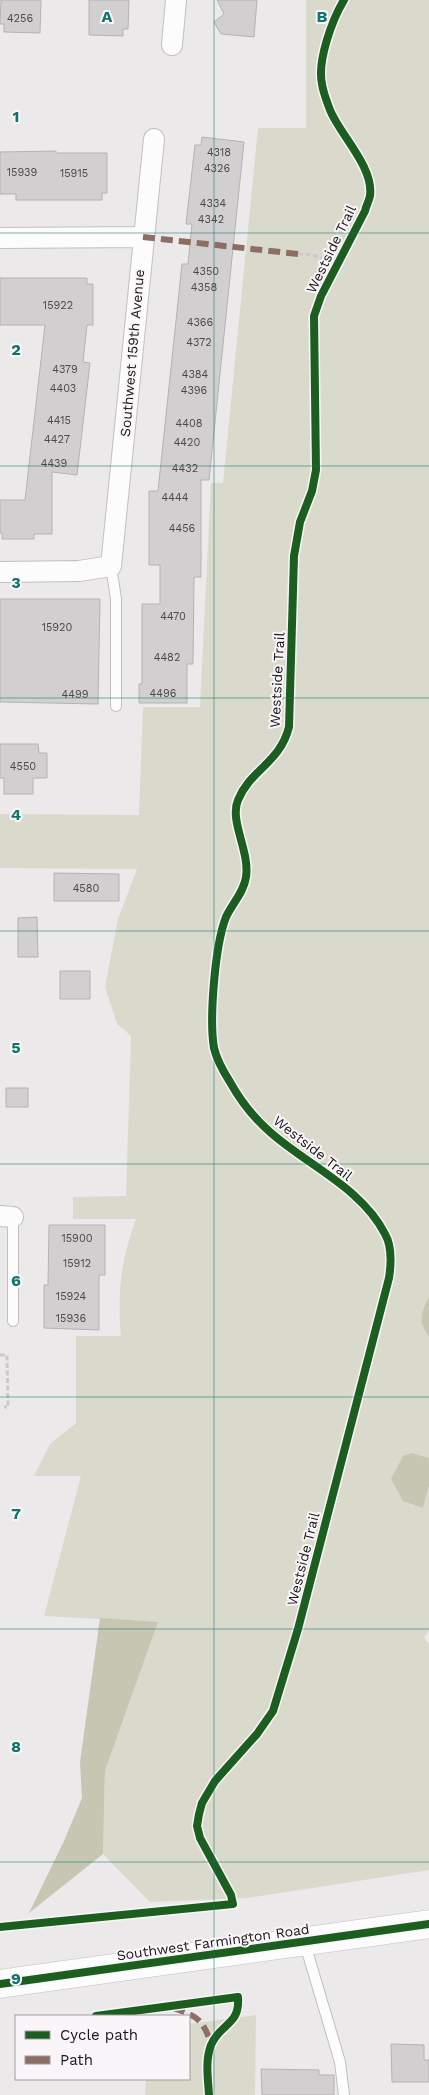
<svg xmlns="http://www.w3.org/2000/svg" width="429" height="2095" viewBox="0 0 429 2095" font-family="'Work Sans',sans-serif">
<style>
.green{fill:#dadacc}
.forest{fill:#c6c6b2}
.building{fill:#d1cfd0;stroke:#b4b2b3}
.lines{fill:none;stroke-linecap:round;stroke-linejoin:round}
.lane-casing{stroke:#c1bfc1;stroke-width:12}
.street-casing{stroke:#c1bfc1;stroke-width:22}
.primary-casing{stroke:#c1bfc1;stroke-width:29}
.path{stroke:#cbcaca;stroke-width:3;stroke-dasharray:5 2.5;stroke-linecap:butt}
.lane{stroke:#fcfcfc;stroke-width:10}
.street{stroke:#fcfcfc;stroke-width:20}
.primary{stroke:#fcfcfc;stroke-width:28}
.quiet{stroke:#8d6e63;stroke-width:6;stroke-dasharray:12 6;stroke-linecap:butt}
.cycleway-casing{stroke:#faf5f8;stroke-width:11}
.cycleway{stroke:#1b5e20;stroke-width:8}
.grid{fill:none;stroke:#0f766e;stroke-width:1;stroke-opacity:0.55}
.labels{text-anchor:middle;stroke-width:4;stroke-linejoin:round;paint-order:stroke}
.number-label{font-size:11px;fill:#4a4849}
.street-label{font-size:14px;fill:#191718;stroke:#faf5f8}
.grid-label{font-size:16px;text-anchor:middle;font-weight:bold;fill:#0f766e;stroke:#faf5f8;stroke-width:4;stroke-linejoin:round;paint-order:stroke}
</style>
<rect width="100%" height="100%" fill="#ece9eb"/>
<path class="green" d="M306,0H429V1297C420,1314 418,1320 429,1337V1458L412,1453L423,1508L429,1486V1630L424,1638L429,1644V1870L247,1898L150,1902L103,1854L105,1771L158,1622L44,1616L81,1476H34L50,1444L76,1423V1336H121C117,1291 121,1261 136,1219H73V1197L126,1196L131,1036L117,1024L105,987L118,919L137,869L0,868V814L139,815L143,707H200L211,483H223L258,128H306Z
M256,2015L255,2095H145L146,2079H189V2024Z"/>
<path class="forest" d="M429,1297V1337C418,1321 420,1314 429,1297Z
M412,1453L429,1458V1486L423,1508L403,1501L391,1479L403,1456Z
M100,1618L158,1622L105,1771L103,1854L29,1913L64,1841L82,1798L80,1762Z"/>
<path class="building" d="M1,0H41L40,33L4,32V24H0Z
M89,0H129L128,29H123V36L89,35Z
M217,0H257L254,37L221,34L214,22L224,14Z
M202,137L244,142L209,480H201V577H194L193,664H187V703H139V684H142V604H160V565H149V491H158L182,264H188L192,224H186L195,145H201Z
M56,151V153H107V193H102V200H16V194H0V152Z
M0,278H87V284H93V325H87L83,362L90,363L77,475L52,472V534H34V539H2V533H0V500H25L45,325H0Z
M0,599H100L98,704L0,702Z
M0,744H38L39,753H47V778H33V794H4V778H0Z
M54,873L119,874V901H54Z
M37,917L38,957H18V918Z
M60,971H90V999H60Z
M6,1088H28V1107H6Z
M49,1225H105V1275H99V1330L44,1328V1285H48Z
M391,2044L424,2045V2060H429V2082H392Z
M261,2069L319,2070V2075H334V2095H262Z"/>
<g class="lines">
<g class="lane-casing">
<path id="lane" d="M111,566L116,599V706
M13,1217V1321
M305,1944L340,2062L344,2095"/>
</g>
<g class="street-casing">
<path id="street" d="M172,45L176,0
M0,238L143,237
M0,572L79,571L111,566L154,139
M0,1216L13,1217"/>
</g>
<g class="primary-casing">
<path id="primary" d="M0,1984L429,1924"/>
</g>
<path class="path" d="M298,254C314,254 324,257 335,267
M0,1355H7L8,1407H4"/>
<use href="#lane" class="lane"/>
<use href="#street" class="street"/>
<use href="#primary" class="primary"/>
<path class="quiet" d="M143,237L298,254
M173,2008C197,2016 203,2019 211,2044"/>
<g class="cycleway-casing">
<path id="cycleway" d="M0,1927L233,1904L231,1895L200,1838L197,1826L199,1814L202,1803L215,1781L257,1734L273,1711L298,1629L389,1278C391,1265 392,1246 385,1234C362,1188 307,1165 270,1132C255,1119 240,1100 230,1082C223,1071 217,1061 214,1048C209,1019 215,945 226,917C232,904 244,892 246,877C250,851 229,821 238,800C250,770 280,763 289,727L294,556L300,522L312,491L316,470L314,316L321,296L365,211C366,206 369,201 370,196C374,167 340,135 330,110C327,102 323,92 322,84C317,61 332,20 344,0
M0,1984L429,1924
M96,2016L238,1997C240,2026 221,2022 211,2045C205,2061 208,2078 209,2095"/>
</g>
<use href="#cycleway" class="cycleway"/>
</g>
<path class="grid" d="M214,0V2095M0,233H429M0,466H429M0,698H429M0,931H429M0,1164H429M0,1397H429M0,1629H429M0,1862H429"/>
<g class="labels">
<g class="number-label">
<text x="20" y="22">4256</text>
<text x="219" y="156">4318</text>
<text x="217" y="172">4326</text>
<text x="22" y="176">15939</text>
<text x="74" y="177">15915</text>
<text x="213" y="207">4334</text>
<text x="211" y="223">4342</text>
<text x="206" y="275">4350</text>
<text x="204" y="291">4358</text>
<text x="58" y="309">15922</text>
<text x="200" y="326">4366</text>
<text x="199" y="346">4372</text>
<text x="65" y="373">4379</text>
<text x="195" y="378">4384</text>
<text x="63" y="392">4403</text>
<text x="194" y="394">4396</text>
<text x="59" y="424">4415</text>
<text x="189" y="427">4408</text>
<text x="57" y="443">4427</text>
<text x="187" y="446">4420</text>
<text x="54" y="467">4439</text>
<text x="185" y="472">4432</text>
<text x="175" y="501">4444</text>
<text x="182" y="532">4456</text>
<text x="173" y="620">4470</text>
<text x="57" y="631">15920</text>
<text x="167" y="661">4482</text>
<text x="163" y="697">4496</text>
<text x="75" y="698">4499</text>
<text x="23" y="770">4550</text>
<text x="86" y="892">4580</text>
<text x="77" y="1242">15900</text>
<text x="77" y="1267">15912</text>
<text x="71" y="1300">15924</text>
<text x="71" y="1322">15936</text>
</g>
<g class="street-label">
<text transform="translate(331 249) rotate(-64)" y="5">Westside Trail</text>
<text transform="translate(132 353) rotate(-85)" y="5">Southwest 159th Avenue</text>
<text transform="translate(277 680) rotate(-87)" y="5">Westside Trail</text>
<text transform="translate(313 1148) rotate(38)" y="5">Westside Trail</text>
<text transform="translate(303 1559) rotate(-76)" y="5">Westside Trail</text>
<text transform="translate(213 1942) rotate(-8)" y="5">Southwest Farmington Road</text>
</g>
</g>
<g class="grid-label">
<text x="107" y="22">A</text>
<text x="322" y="22">B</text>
<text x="16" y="122">1</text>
<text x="16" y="355">2</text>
<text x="16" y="588">3</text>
<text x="16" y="820">4</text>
<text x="16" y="1053">5</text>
<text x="16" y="1286">6</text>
<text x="16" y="1519">7</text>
<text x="16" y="1752">8</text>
<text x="16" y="1984">9</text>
</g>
<rect x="15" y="2015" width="175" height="65" fill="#faf5f8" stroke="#a09c9e"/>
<rect x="25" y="2031" width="25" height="8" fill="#1b5e20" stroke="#a09c9e"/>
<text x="60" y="2040" font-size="15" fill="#191718">Cycle path</text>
<rect x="25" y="2056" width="25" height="8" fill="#8d6e63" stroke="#a09c9e"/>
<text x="60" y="2065" font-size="15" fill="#191718">Path</text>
</svg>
